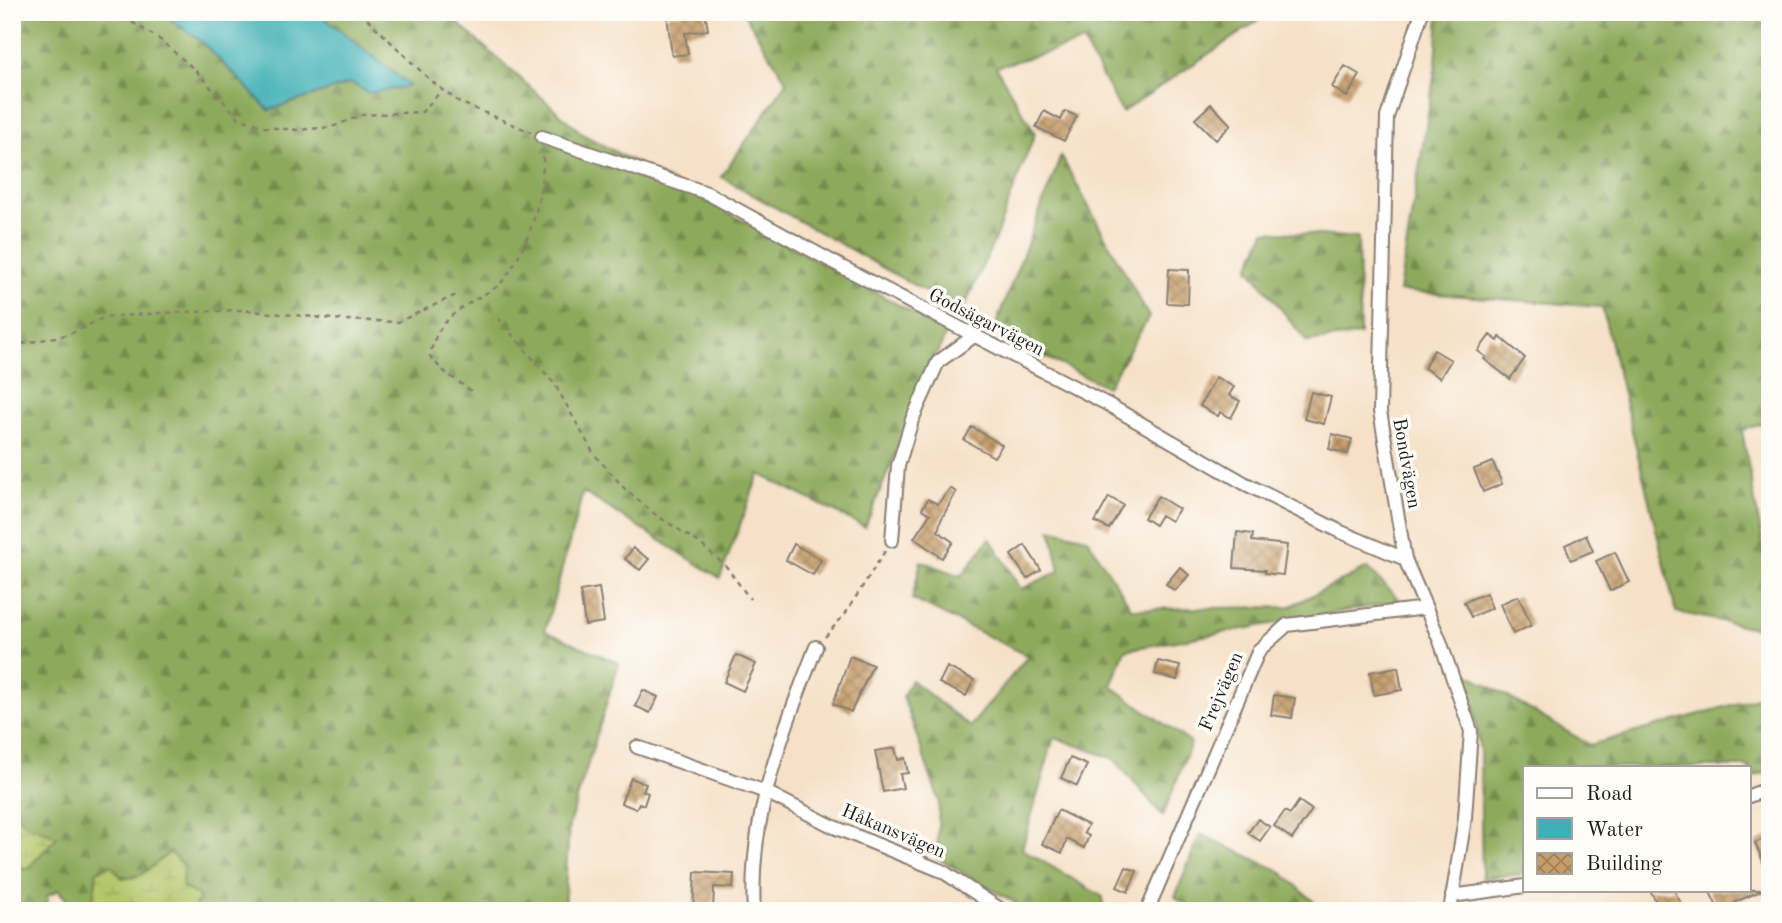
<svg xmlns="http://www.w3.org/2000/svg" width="1782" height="923" viewBox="0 0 1782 923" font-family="'Old Standard TT',serif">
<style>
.forest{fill:url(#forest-firs);stroke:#54633c;stroke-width:2}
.wetland{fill:url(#wetland-marsh);stroke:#677042;stroke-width:2}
.water{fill:#3fb0b6;stroke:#2e6669;stroke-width:2}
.building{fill:url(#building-cross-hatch)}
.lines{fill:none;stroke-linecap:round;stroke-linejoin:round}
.street-casing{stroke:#897e72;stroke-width:16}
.path{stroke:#897e72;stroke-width:2.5;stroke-dasharray:5 5;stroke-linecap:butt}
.street{stroke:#fff;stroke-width:12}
.labels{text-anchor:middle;stroke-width:7;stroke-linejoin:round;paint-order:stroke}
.street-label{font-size:19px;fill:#1c1c1c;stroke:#fdfcf7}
</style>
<defs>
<pattern id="forest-firs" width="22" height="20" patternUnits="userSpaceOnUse" patternTransform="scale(1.75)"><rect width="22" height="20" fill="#8daa5c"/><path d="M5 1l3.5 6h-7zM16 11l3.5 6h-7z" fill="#728a4b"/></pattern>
<pattern id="wetland-marsh" width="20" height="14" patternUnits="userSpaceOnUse" patternTransform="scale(1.75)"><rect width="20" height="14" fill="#b2c467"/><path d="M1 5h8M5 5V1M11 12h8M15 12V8" fill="none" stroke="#98a859"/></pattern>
<pattern id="building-cross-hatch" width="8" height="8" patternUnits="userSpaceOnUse" patternTransform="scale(1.75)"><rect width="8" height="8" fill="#c69e6b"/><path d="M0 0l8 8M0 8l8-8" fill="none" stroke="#a08057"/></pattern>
</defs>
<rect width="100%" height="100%" fill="#fdfcf7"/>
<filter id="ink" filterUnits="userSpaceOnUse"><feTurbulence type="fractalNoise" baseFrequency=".0143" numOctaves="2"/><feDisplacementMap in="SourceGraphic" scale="14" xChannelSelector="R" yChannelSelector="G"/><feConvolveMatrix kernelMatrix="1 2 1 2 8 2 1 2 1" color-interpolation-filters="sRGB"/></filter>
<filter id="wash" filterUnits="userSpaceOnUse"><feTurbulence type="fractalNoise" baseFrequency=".00686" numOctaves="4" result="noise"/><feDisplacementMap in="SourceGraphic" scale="28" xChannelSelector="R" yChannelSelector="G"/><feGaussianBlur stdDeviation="1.57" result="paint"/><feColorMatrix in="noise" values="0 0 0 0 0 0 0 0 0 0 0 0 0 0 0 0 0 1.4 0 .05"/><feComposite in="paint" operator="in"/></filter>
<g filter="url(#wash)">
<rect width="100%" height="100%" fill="#f6e1c8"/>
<path class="forest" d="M12,12H160L200,40L269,110L351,83L369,93L409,86L317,12H445L584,135L947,331L865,527L759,474L720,578L583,492L545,631L619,663L569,825L564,911H193L199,897L182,887V865L170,852C142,878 134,882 97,871L94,895L87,910L76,911L58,890L47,896L49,911H12V863L27,869L23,822L12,811Z
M743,12H1271L1122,112L1083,42L996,67L1035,133L994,241L962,312L721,177L787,82Z
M1439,12H1770V420L1742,431L1770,582V631L1676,612L1602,307L1399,291L1436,65Z
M1061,156L1149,317L1107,387L993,332Z
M1265,231L1358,238L1360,335L1307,342L1249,268Z
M1051,529L1087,538L1132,609L1289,607L1367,568L1401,601L1125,650L1111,686L1191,743L1163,816L1114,759L1054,737L1022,849L1103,897V911H1020L1017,904L937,858L939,801L903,696L911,680L970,727L1028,656L912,599L921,561L961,576L990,538L1021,589L1060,571Z
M1469,674L1590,745L1770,694V771L1749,778V767H1525V874L1482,878L1480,751Z
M1200,834L1280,871L1322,909L1332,911H1194L1175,897Z"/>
<path class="wetland" d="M12,811L23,822L57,837L27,869L12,863Z
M170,852L183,865L182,887L200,897L193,911H157L136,905L127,911H81L87,910L94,895L97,871L111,865L123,879L141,875Z"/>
<path class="water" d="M160,12H317L410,86L369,93L351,83L269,110L200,40Z"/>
<g id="blocks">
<path class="building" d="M684,12H705L708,30L685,33L688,54L672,56L667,15Z
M1345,66L1360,75L1347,97L1332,87Z
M1211,104L1231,125L1216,140L1195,119Z
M1044,111L1061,120L1065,111L1077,116L1064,141L1036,127Z
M1169,269L1189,270L1188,304L1167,303Z
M1490,335L1498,341L1500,337L1525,358L1510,379L1484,359L1486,357L1478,351Z
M1434,350L1451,360L1440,378L1424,368Z
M1216,377L1234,387L1229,395L1240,401L1231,418L1220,412L1218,416L1200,406Z
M1311,392L1331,397L1324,424L1304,419Z
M972,427L1002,445L994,457L964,440Z
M1332,434L1352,439L1348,454L1329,449Z
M1493,462L1502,484L1483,492L1474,469Z
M950,488L956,492L941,520L938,531L953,542L942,558L914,538L930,514L922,509L928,499L938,504Z
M1158,496L1179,509L1171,521L1161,515L1155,525L1144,518Z
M1109,497L1123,505L1109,529L1095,522Z
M1237,532L1253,534L1252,541L1287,545L1283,575L1265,573V570L1234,568Z
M1586,535L1593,551L1571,560L1565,545Z
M794,544L821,560L813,575L786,560Z
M1025,545L1041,570L1027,579L1011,555Z
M633,548L649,559L640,570L625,559Z
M1615,552L1629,582L1610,591L1596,561Z
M1180,567L1189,575L1175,591L1166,584Z
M599,588L604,622L585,625L580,591Z
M1486,593L1492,608L1471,617L1464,602Z
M1518,596L1532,625L1513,634L1500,604Z
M736,655L756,664L743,691L724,682Z
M850,656L873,665L851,712L833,704Z
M1158,661L1180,666L1177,680L1155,674Z
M947,667L974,680L966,696L939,683Z
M1398,667L1402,690L1374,695L1370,672Z
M643,690L658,697L650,713L635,706Z
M1274,695L1295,698L1292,718L1271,715Z
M895,748L898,760L905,758L908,773L900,774L903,788L883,792L875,751Z
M1070,758L1087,765L1077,786L1061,778Z
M631,778L646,784L643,791L648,793L644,805L639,803L636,809L621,803Z
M1299,801L1312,810L1292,839L1274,826L1285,811L1290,814Z
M1058,810L1088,825L1084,833L1089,836L1084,848L1067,839L1062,853L1042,844Z
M1258,819L1270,827L1260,841L1248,833Z
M1770,836V878L1755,843Z
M1126,867L1137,871L1128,892L1117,887Z
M695,872L734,874L733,888L714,887L713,911H693Z
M1650,890H1674L1685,911H1661Z
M1709,890H1763L1735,902L1739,911H1719Z"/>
</g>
</g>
<g filter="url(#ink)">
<use href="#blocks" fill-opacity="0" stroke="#897e72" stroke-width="2"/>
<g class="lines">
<g class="street-casing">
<path id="street" d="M1422,12L1387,117L1380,411L1405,559L1440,641L1471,731L1465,818L1450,911
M542,137L707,193L842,267L1107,404L1244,483L1341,532L1405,559
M892,540L898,466L912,420L938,362L974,336
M637,747L766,792L834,827L942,871L1003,911
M1749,796L1770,788
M1452,896L1525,886
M754,911C748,818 783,732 816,647
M1147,911L1259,650L1287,625L1426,608"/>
</g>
<path class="path" d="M115,12L158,38L194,69L239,118L264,127L298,130L332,127L362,115L422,112L442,90
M360,12L430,80L459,102L531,132
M498,318L554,383L594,454L625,489L656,515L698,542L725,565L750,599
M12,346L70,334L105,317L161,313L241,310L345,320L398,322L456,295
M471,391L441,369L430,356C436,323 455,311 483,295C489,291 497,288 501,283C529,248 544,197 543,153
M825,637L845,614L885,551"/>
<use href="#street" class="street"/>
</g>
</g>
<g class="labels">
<g class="street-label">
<text transform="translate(987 321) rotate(27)" y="7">Godsägarvägen</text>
<text transform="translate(1408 463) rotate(80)" y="7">Bondvägen</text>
<text transform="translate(1220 691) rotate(-67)" y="7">Frejvägen</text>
<text transform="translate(894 830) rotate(23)" y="7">Håkansvägen</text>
</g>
</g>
<rect width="1782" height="923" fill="none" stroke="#fdfcf7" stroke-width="42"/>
<rect x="1523" y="766" width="228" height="126" fill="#fdfcf7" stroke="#a3a29f" stroke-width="2"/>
<rect x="1537" y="788" width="35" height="10" fill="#ffffff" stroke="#a3a29f" stroke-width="2"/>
<text x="1586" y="800" font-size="21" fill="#1c1c1c">Road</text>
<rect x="1537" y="818" width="35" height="21" fill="#3fb0b6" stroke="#a3a29f" stroke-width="2"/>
<text x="1586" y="836" font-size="21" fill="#1c1c1c">Water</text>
<rect x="1537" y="853" width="35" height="21" fill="url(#building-cross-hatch)" stroke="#a3a29f" stroke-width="2"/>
<text x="1586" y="870" font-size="21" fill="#1c1c1c">Building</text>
</svg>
